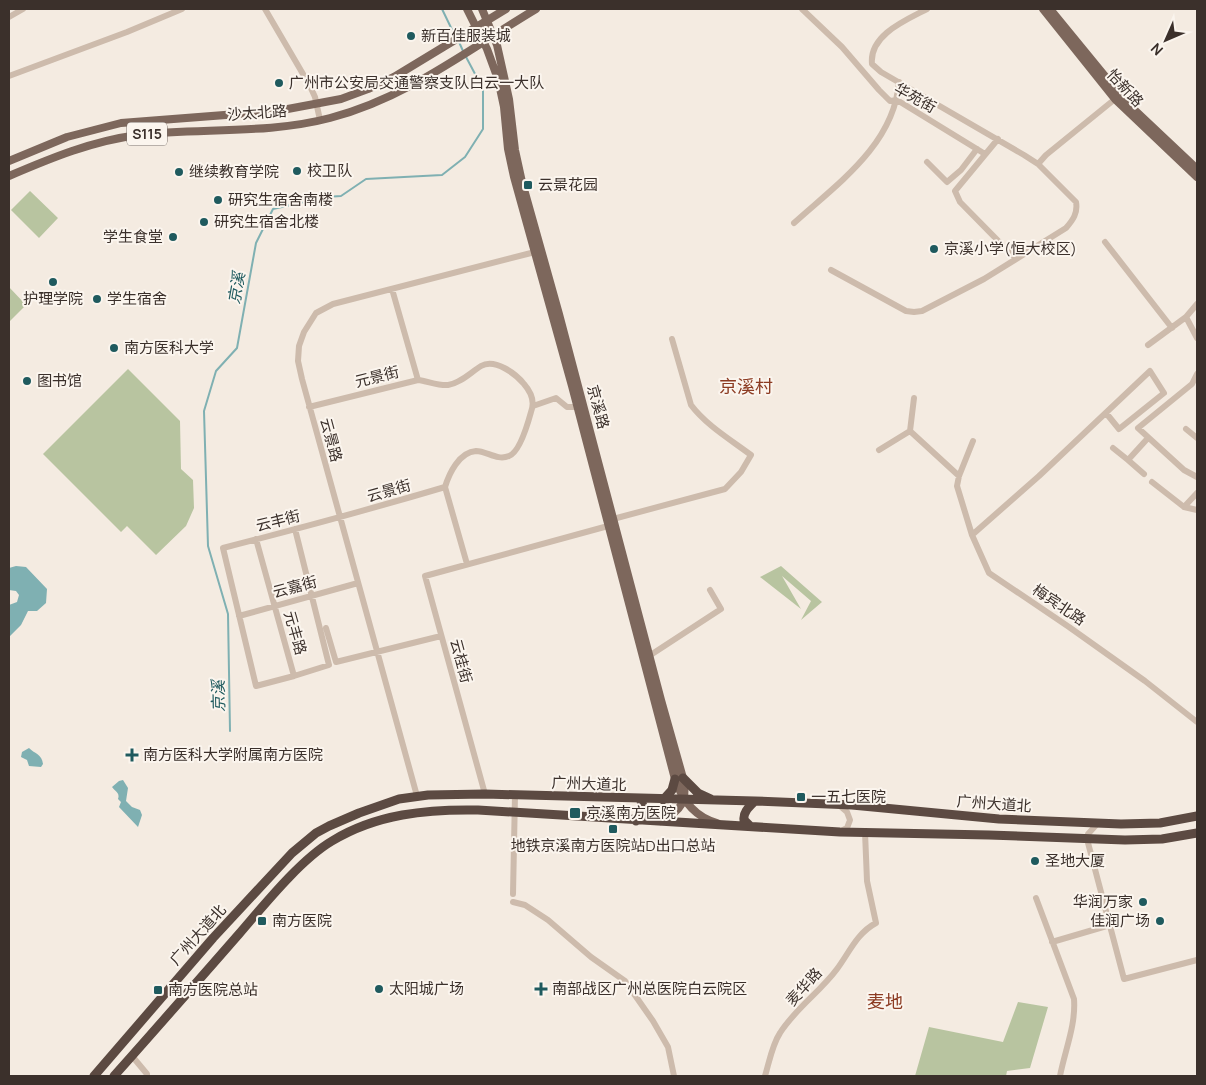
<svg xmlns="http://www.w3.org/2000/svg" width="1206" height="1085" viewBox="0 0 1206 1085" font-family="Manrope,'Noto Sans SC',sans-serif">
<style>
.green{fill:#b8c4a0}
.water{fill:#7fb0b2}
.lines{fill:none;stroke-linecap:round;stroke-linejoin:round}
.stream{stroke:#7fb0b2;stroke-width:2}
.minor{stroke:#cdbbac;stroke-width:6}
.major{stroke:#7d675c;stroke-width:8}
.highway{stroke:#5c4a42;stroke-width:9}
.poi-dot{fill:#1f5a5e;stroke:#fbf5ee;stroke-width:2}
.labels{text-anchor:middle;stroke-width:4;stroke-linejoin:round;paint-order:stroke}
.shield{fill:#fbf5ee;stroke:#756b66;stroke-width:1}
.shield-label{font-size:14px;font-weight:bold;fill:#3b302b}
.poi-label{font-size:15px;fill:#3b302b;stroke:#fbf5ee;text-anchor:start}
.street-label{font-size:15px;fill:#3b302b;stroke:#fbf5ee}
.water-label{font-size:16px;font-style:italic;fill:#1f5a5e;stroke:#fbf5ee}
.quarter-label{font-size:18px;fill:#8c3b22;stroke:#fbf5ee}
</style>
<rect width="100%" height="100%" fill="#f4ebe1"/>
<path class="green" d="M30,191L58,218L39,238L11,210Z
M9,287L26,305L9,322Z
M128,369L180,421L181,469L193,480L194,508L186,526L156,555L127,526L121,532L43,454Z
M781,566L822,602L801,620L811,601L782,576L801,609L760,577Z
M1018,1002L1048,1007L1030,1068L1007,1071L1006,1076H915L929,1027L1003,1042Z"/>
<path class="water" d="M16,566L26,567L47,589L46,603L37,611H28L21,625L9,637V605L17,602L19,595L16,591L9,590V568Z
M29,748C35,754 42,754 43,764L41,767L29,766L27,760L21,757L22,752Z
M123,780L128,788L126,801L132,807L140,810L142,815L138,827L119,807L121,802L118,799C120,793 116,792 112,787L119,781Z"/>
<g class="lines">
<path class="stream" d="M442,9L456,38
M459,42L463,51
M230,731L228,614L208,546L204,411L216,371L237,348L256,243L273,209L326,197L341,196L366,179L442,175L465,157L483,129V89L465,55"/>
<path class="minor" d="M265,9L310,86L315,97L320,120
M802,9L842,47L879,90L890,101L897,100L985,154
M9,17L23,9
M9,76L127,32L182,9
M998,139L955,191L960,202L1016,259
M927,162L947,182L961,170L977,149
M1038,164L1046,155L1115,99
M794,223C837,184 894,145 899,82
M1105,242L1172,328
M831,270L906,311L914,312L922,311L984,279L1066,228C1073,220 1078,213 1076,202L1038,164L1024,155L881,72L872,64C869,35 906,20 927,9
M1186,317L1197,338
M1148,345L1186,317L1197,304
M1197,374L1192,384L1138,428L1184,470L1197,477
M418,380C427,381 439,386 448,385C461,383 471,372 481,366C495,358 516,374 524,384C531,392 535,402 531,412C528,423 520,452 509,456C497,461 487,451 476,451C459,452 449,474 445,487
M533,406L556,398L567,407H577
M309,407L418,380L392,289
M1186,429L1197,438
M910,431L959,476
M910,431L914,398
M973,441L959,476L957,486L972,535L989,573L1069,627L1145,681L1197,722
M1113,448L1128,460
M879,450L910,431
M1144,474L1128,460L1148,438
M1152,482L1184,507
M445,487L467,564
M1197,493L1184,507L1197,510
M613,519L725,489L741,472L751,455C731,440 706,425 691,405L672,339
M972,535L1039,476L1150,371L1164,393L1119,429L1106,413
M256,539L294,676L256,686L223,548C297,529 371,509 445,487
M239,616L358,583
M326,628L336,662L441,636
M649,656L721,609L710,590
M294,676L329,665L295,529
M485,794L425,576L608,526
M417,796L302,379L298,361L299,346L304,332L316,313L333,304L535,252
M839,805L847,812L850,820L847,828L841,831
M1098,823L1088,834L1087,839L1124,979L1197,960
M513,894L515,795
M1036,898L1074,999C1076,1025 1065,1050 1060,1076
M513,902L525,905L548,920L591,957L625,981L653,1021L668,1047L674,1076
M1052,942L1110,925
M132,1056L147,1074V1076
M765,1076C769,1063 772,1045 780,1033C795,1009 820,992 837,969C849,953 857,933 876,923L867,881L865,832"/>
<path class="major" d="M467,9L487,49L498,79L504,107L508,149L514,177L572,386L675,779C682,800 695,817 717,823
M482,9L497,45L509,99L515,150L522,182L559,314L661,700L683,778C688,801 681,811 661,821
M1043,9L1115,99L1197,177
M1050,9L1127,103L1197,169
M9,161L67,137L121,123L277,111L341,99L368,89L394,77L506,9
M9,176C51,158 92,141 138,135C200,128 270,134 330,118C407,98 469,49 536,9"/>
<path class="highway" d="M683,778L698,793L711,799
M663,800L672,790L675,779
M636,821L643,814V806L640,799
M750,826L744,820C743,812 749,807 755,801
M94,1076L213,938L292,853L316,833L329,826L359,813L399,799L428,795L485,794L755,801L852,805L999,819L1121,824L1160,823L1197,816
M114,1076C156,1029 197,982 239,934C264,905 300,860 332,841C376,814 427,809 478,810L840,832L989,835L1125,840L1162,839L1197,833"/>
</g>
<g class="poi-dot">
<circle cx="411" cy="36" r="5"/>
<circle cx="279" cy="83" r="5"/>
<circle cx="297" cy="171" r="5"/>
<circle cx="179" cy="172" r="5"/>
<rect x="523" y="180" width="10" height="10" rx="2.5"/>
<circle cx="218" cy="200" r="5"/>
<circle cx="204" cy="222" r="5"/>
<circle cx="173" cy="237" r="5"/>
<circle cx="934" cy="249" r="5"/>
<circle cx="53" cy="282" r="5"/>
<circle cx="97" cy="299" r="5"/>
<circle cx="114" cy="348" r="5"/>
<circle cx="27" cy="381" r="5"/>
<path d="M129.5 747.5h5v5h5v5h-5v5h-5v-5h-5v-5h5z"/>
<rect x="796" y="792" width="10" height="10" rx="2.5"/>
<rect x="569" y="807" width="12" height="12" rx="2.5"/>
<rect x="608" y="824" width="10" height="10" rx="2.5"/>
<circle cx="1035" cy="861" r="5"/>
<circle cx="1143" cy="902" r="5"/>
<rect x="257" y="916" width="10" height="10" rx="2.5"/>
<circle cx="1160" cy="921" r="5"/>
<circle cx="379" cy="989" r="5"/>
<path d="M538.5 981.5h5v5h5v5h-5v5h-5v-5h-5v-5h5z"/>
<rect x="153" y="985" width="10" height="10" rx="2.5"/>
</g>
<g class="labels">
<rect class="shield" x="127" y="122.5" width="40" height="23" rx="4"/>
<g class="shield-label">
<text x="147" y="139">S115</text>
</g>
<g class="poi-label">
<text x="421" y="41">新百佳服装城</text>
<text x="289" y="88">广州市公安局交通警察支队白云一大队</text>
<text x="307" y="176">校卫队</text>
<text x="189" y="177">继续教育学院</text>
<text x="538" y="190">云景花园</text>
<text x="228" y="205">研究生宿舍南楼</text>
<text x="214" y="227">研究生宿舍北楼</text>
<text x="163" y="242" text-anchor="end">学生食堂</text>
<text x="944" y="254">京溪小学(恒大校区)</text>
<text x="53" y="304" text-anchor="middle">护理学院</text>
<text x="107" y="304">学生宿舍</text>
<text x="124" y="353">南方医科大学</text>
<text x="37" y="386">图书馆</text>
<text x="143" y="760">南方医科大学附属南方医院</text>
<text x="811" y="802">一五七医院</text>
<text x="586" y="818">京溪南方医院</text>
<text x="613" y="851" text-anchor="middle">地铁京溪南方医院站D出口总站</text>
<text x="1045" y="866">圣地大厦</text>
<text x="1133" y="907" text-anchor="end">华润万家</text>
<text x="272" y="926">南方医院</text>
<text x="1150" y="926" text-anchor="end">佳润广场</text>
<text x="389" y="994">太阳城广场</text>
<text x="552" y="994">南部战区广州总医院白云院区</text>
<text x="168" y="995">南方医院总站</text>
</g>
<g class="street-label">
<text transform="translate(1125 88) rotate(47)" y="5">怡新路</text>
<text transform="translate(915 98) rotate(29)" y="5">华苑街</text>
<text transform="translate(257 113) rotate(-4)" y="5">沙太北路</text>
<text transform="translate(377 377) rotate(-14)" y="5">元景街</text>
<text transform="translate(598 407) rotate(75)" y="5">京溪路</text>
<text transform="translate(331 440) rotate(75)" y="5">云景路</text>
<text transform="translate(389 491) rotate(-16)" y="5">云景街</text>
<text transform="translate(278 521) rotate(-14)" y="5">云丰街</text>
<text transform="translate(295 587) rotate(-15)" y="5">云嘉街</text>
<text transform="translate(1059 605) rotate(34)" y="5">梅宾北路</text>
<text transform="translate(295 633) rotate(74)" y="5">元丰路</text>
<text transform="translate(461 661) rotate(75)" y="5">云桂街</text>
<text transform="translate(589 784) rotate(2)" y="5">广州大道北</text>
<text transform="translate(994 804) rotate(4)" y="5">广州大道北</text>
<text transform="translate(198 935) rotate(-48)" y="5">广州大道北</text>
<text transform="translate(804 987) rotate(-48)" y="5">麦华路</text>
</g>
<g class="water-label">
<text transform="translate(236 288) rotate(-80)" y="6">京溪</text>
<text transform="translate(218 696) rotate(-91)" y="6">京溪</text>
</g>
<g class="quarter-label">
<text x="746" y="393">京溪村</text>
<text x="885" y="1008">麦地</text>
</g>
</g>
<rect width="1206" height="1085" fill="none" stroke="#3b302b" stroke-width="20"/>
<g transform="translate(1166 40) rotate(225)" stroke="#fbf5ee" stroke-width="4" paint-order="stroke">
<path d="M0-4L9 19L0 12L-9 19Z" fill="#3b302b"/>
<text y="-8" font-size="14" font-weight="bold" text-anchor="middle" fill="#3b302b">N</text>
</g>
</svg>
